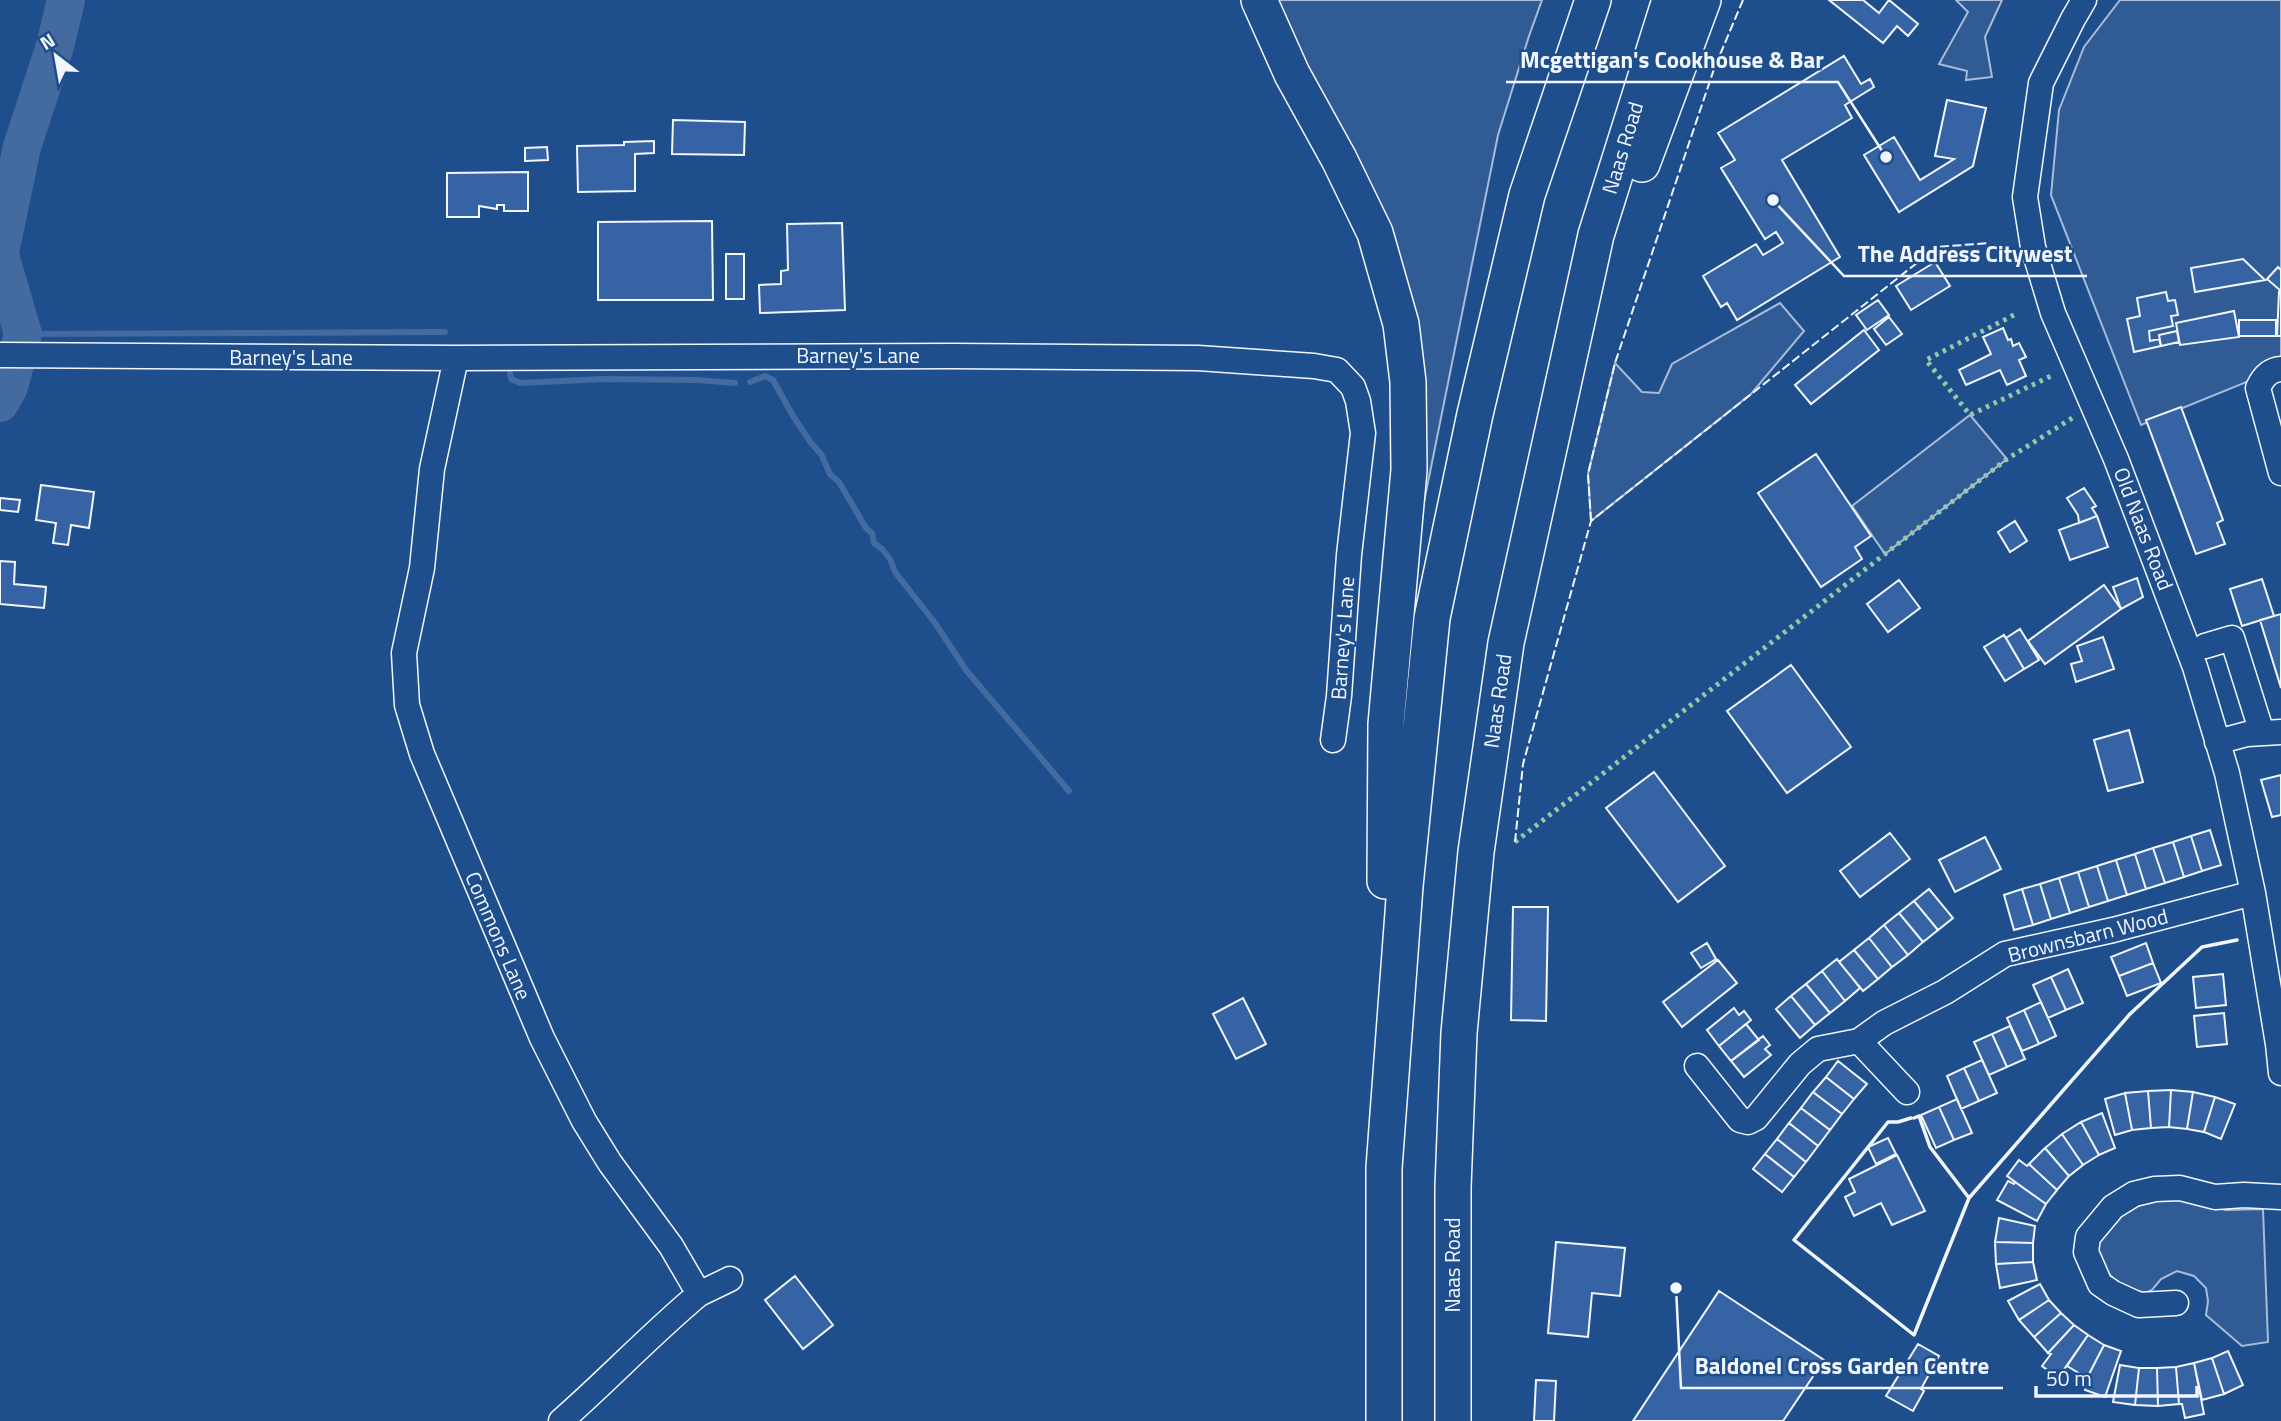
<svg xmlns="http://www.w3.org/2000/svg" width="2281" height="1421" viewBox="0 0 2281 1421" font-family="'Titillium Web',sans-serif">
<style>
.built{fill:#305b95;stroke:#a8bbd7;stroke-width:2}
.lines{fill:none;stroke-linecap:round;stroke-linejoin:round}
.stream{stroke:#446ba0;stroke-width:6}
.river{stroke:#446ba0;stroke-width:38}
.building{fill:#3563a3;stroke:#f2f6ff;stroke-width:2}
.minor-casing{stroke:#f2f6ff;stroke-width:27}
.highway-casing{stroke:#f2f6ff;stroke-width:38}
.minor{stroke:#1f4e8c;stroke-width:24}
.highway{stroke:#1f4e8c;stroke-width:35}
.hedge{stroke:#97c8a6;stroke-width:5;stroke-dasharray:3.5 5;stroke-linecap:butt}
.fence{stroke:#f2f6ff;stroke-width:2;stroke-dasharray:9 3.5;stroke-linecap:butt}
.wall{stroke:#f2f6ff;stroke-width:3.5}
.labels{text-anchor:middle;stroke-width:5;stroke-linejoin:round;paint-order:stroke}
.street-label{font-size:21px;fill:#f2f6ff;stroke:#1f4e8c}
.leader{fill:none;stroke:#f2f6ff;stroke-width:2.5}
.callout-dot{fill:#f2f6ff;stroke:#1f4e8c;stroke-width:2.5}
.callout-label{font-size:23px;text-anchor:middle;font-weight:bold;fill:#f2f6ff;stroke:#1f4e8c;stroke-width:5;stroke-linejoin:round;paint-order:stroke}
</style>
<rect width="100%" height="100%" fill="#1f4e8c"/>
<path class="built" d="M1272,0H1542L1529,36L1498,135L1422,512L1424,393Z
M1956,0H2002L1985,37L1992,77L1966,80L1967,71L1939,64L1968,12Z
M2120,0H2281V368L2141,425L2051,195L2059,110L2084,47Z
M1780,303L1804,331L1751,394L1591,521L1588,474L1615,363L1642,392L1659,393L1672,364Z
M1970,415L2007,459L1885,554L1852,506Z
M2183,1200L2226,1210L2263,1209L2268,1342L2242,1346L2206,1315L2208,1301L2206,1288L2194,1276L2177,1271L2161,1279L2152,1290L2145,1293L2129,1288L2114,1279L2100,1265L2098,1250L2101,1234L2128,1209L2149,1201Z"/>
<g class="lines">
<path class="stream" d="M23,334L445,332
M510,373L511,379L520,383L603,379L697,380L735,383
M750,382L765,376L773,380L793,416L811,443L821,454L830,474L839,482L866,528L872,533L874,543L882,549L890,559L895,572L935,623L966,670L1069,791"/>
<path class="river" d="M0,252L22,147L55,46L66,0
M0,255L23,334L9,387L0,403"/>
</g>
<path class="building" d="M1829,0H1863L1879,13L1889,0L1918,24L1908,36L1897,26L1883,43Z
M1844,56L1861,84L1870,79L1874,87L1845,105L1852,118L1782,160L1840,257L1737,320L1727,303L1721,307L1703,276L1756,244L1763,255L1783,243L1776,232L1765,239L1721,168L1735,160L1718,133Z
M1947,100L1986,108L1973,166L1899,212L1864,155L1894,137L1920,180L1954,159L1935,156Z
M673,120L745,122L744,155L672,154Z
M654,141V153L635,154V191L578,192L577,146L624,145V142Z
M547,147L548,160L525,161V148Z
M528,172V211H504V205H497V209L479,206V217H447V173Z
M712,221L713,300H598V222Z
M842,223L845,310L760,313L759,285L781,284V271L788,270L787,224Z
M726,254H744V299H726Z
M2243,259L2265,280L2195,292L2191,268Z
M1935,262L1950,286L1911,310L1896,286Z
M2278,267L2281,270V291L2267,279Z
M2166,292L2168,301L2175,300L2178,315L2171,316L2173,326L2149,331L2150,341L2159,339L2161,346L2134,352L2127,319L2140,316L2137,298Z
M2279,292L2281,293V336H2277Z
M1878,300L1889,315L1867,330L1856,315Z
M2234,311L2239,337L2180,345L2176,323Z
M1889,317L1902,334L1886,345L1874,329Z
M2239,320H2276V336H2239Z
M2003,328L2008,340L2011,339L2013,346L2019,343L2026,357L2019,360L2026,376L2007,385L2000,370L1966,385L1959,370L1991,354L1983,337Z
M1864,330L1879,350L1811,404L1795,385Z
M2177,331L2179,342L2161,346L2159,335Z
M2181,407L2223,520L2217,523L2225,544L2196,554L2146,420Z
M1816,454L1871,536L1855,547L1862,559L1821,587L1758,493Z
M41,485L94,492L89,528L71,525L68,545L53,543L56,523L36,520Z
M2084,488L2096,506L2092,508L2097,516L2079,523L2078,515L2067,498Z
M0,498L20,500L18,512L0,510Z
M2097,516L2108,547L2070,560L2059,530Z
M2015,521L2027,541L2010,552L1998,532Z
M0,561L15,562L14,584L46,587L44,608L0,604Z
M2137,578L2143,597L2121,609L2113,587Z
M2262,579L2274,616L2242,626L2230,589Z
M1899,580L1920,608L1888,632L1867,604Z
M2104,585L2121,609L2045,664L2028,641Z
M2281,614V688L2260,620Z
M2020,629L2039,660L2024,669L2006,638Z
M2004,635L2024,669L2005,681L1984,647Z
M2103,637L2114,669L2076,682L2071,664L2082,661L2077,646Z
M1791,665L1851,747L1787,793L1727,711Z
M2129,730L2143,782L2108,791L2094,740Z
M1654,772L1725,866L1678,902L1606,808Z
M2281,775V815L2272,817L2261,780Z
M2210,830L2221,865L2202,871L2191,836Z
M1890,833L1910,859L1860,897L1840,871Z
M2191,836L2202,871L2184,877L2173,842Z
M1985,837L2001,869L1955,892L1939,860Z
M2173,842L2184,877L2165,883L2153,848Z
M2153,848L2165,883L2146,889L2135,854Z
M2135,854L2146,889L2127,895L2116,860Z
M2116,860L2127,895L2108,901L2097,866Z
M2097,866L2108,901L2089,907L2078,872Z
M2078,872L2089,907L2070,913L2059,878Z
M2059,878L2070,913L2051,919L2040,884Z
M2040,884L2051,919L2033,925L2022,889Z
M1929,889L1953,918L1938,930L1914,901Z
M2022,889L2033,925L2014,930L2004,895Z
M1914,901L1938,930L1923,942L1899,913Z
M1513,907H1548L1546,1021L1511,1020Z
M1899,913L1923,942L1908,955L1884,925Z
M1884,925L1908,955L1892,967L1869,938Z
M1869,938L1892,967L1878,979L1854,950Z
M1707,943L1716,959L1701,968L1691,953Z
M2146,943L2153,963L2119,976L2111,957Z
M1854,950L1878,979L1863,991L1839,962Z
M1837,959L1860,988L1845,1001L1822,971Z
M1718,960L1737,983L1682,1027L1663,1002Z
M2153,963L2161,983L2127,996L2119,976Z
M2068,969L2083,1003L2066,1010L2051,977Z
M1822,971L1845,1001L1830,1013L1806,984Z
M2223,974L2226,1005L2196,1008L2193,977Z
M2051,977L2066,1010L2048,1018L2033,985Z
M1806,984L1830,1013L1815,1025L1791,996Z
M1791,996L1815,1025L1800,1038L1776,1009Z
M1243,998L1266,1044L1236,1059L1213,1014Z
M2041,1002L2056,1036L2039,1044L2024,1010Z
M1734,1008L1739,1015L1744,1011L1751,1020L1719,1046L1707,1030Z
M2024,1010L2039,1044L2022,1051L2007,1018Z
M2224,1013L2227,1044L2197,1047L2194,1016Z
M1746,1024L1759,1040L1731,1061L1719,1046Z
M2010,1026L2025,1059L2007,1067L1992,1034Z
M1992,1034L2007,1067L1989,1075L1974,1042Z
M1763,1036L1770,1045L1765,1049L1771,1055L1744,1077L1731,1061Z
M1982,1060L1997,1093L1979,1101L1964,1068Z
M1838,1061L1867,1084L1854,1099L1826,1077Z
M1964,1068L1979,1101L1961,1109L1947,1076Z
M1826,1077L1854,1099L1842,1114L1813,1092Z
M2171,1090L2169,1127L2151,1128L2148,1091Z
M2171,1090L2193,1092L2187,1129L2169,1127Z
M2148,1091L2151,1128L2132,1130L2125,1093Z
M1813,1092L1842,1114L1830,1130L1801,1108Z
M2193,1092L2215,1097L2204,1132L2187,1129Z
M2125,1093L2132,1130L2115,1135L2105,1099Z
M2215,1097L2235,1104L2221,1139L2204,1132Z
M1957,1099L1972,1133L1954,1140L1939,1107Z
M1939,1107L1954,1140L1936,1148L1921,1115Z
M1801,1108L1830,1130L1818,1146L1789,1123Z
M2102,1113L2115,1148L2099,1155L2081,1122Z
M2081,1122L2099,1155L2083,1165L2062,1134Z
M1789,1123L1818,1146L1806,1162L1777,1139Z
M2062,1134L2083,1165L2069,1176L2045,1148Z
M1888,1138L1896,1154L1876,1164L1868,1147Z
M1777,1139L1806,1162L1794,1177L1765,1154Z
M2045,1148L2069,1176L2057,1190L2029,1164Z
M1765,1154L1794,1177L1782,1192L1753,1169Z
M1897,1155L1925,1211L1892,1225L1881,1203L1854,1216L1845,1197L1855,1192L1849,1179Z
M2019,1160L2027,1166L2029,1164L2057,1190L2046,1204L2007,1176Z
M2008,1181L2014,1184L2015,1182L2046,1204L2037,1221L1997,1200Z
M1999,1218L2035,1226L2033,1243L1995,1242Z
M1556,1242L1625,1248L1620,1296L1592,1293L1588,1337L1548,1333Z
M1995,1242L2033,1243V1262L1996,1264Z
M2033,1262L2037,1280L2000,1288L1996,1264Z
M795,1276L833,1325L803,1349L765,1300Z
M2040,1284L2049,1300L2019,1320L2008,1301Z
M1719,1291L1824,1360L1783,1421H1633Z
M2049,1300L2061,1313L2034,1337L2019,1320Z
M2061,1313L2074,1325L2048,1353L2034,1337Z
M2074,1325L2088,1335L2058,1378L2042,1366L2051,1354L2048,1353Z
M2088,1335L2104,1345L2087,1378L2067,1366Z
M1918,1344L1939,1356L1921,1389L1924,1391L1913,1411L1886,1396Z
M2104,1345L2121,1351L2105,1397L2085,1390L2089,1379L2087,1378Z
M2228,1351L2243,1385L2224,1394L2212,1358Z
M2212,1358L2224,1394L2202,1400L2194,1363Z
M2194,1363L2204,1414L2185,1418L2182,1404H2179L2176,1367Z
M2120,1365L2139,1368L2135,1405L2113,1402Z
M2176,1367L2179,1404L2158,1406L2157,1368Z
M2139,1368H2157L2158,1406L2135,1405Z
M1536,1380L1556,1381L1554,1421H1534Z"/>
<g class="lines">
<g class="minor-casing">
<path id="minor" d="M2084,0L2073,19L2041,83L2025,197L2033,247L2053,313L2116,459L2195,667L2227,773L2253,893L2278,1044L2281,1073
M0,355L456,358L952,356L1198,358L1314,366L1337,370L1353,387L1358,401L1363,433L1349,555L1339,696L1333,740
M456,358L432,469L422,568L404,653L407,705L422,754L542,1038L584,1121L610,1163L671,1246L699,1294C651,1334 608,1380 561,1421
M2281,369C2269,370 2263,377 2258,388L2281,473
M2205,646L2232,638L2262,733
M2217,742L2247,734L2281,732
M1859,1041L1907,1092
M1697,1066L1740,1120L1748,1122L1756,1118L1800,1064L1818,1049L1859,1041L1884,1023L1945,992L2005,954L2113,930L2253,893
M699,1294L730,1279
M2176,1303L2139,1305L2113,1293L2100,1284L2086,1252L2088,1237L2113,1207L2134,1194L2155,1189L2180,1188L2215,1197L2244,1195L2281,1197"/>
</g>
<g class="highway-casing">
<path id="highway" d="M1259,0L1292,74L1339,159L1375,233L1401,324L1408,382L1409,470L1386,724L1385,881
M1642,164L1703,0
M1384,1421V1168L1405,886L1432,618L1475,414L1527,195L1593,0
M1453,1421V1187L1459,1033L1476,852L1506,643L1596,235L1670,0"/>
</g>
<use href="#minor" class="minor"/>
<use href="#highway" class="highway"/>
<path class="hedge" d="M2014,315L1926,360L1970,415L2051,376
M1515,842L2007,459L2074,417"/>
<path class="fence" d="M1591,521L1588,474L1615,363L1714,69L1743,0
M1515,842L1523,764L1591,521L1937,247L1989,243"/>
<path class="wall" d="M1911,1118L1898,1122H1888L1794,1240L1914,1335L1969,1198L1930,1147L1919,1116L1914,1118
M1969,1198L2130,1014L2202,947L2237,940"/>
</g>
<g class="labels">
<g class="street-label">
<text transform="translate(1623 148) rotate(-73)" y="7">Naas Road</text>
<text x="858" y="363">Barney's Lane</text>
<text x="291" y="365">Barney's Lane</text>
<text transform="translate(2143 529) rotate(69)" y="7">Old Naas Road</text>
<text transform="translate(1343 638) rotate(-86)" y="7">Barney's Lane</text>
<text transform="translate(1498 701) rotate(-82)" y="7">Naas Road</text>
<text transform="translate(498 936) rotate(67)" y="7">Commons Lane</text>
<text transform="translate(2088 936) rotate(-14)" y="7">Brownsbarn Wood</text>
<text transform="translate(1453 1265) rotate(-90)" y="7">Naas Road</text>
</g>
</g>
<path class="leader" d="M1886 157L1838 82H1506M1773 200L1844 276H2087M1676 1288L1681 1388H2003"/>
<g class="callout-dot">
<circle cx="1886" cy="157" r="7"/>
<circle cx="1773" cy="200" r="7"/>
<circle cx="1676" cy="1288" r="7"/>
</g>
<g class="callout-label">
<text x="1672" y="68">Mcgettigan's Cookhouse &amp; Bar</text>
<text x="1965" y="262">The Address Citywest</text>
<text x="1842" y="1374">Baldonel Cross Garden Centre</text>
</g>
<g transform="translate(56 56) rotate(329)" stroke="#1f4e8c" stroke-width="5" paint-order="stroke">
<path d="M0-5L12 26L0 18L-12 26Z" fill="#f2f6ff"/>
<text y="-10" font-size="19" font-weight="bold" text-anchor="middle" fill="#f2f6ff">N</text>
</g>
<path d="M2036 1386v10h161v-10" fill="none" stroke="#f2f6ff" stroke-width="3.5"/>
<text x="2046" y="1386" font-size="21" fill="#f2f6ff" stroke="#1f4e8c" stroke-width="5" paint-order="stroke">50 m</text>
</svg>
